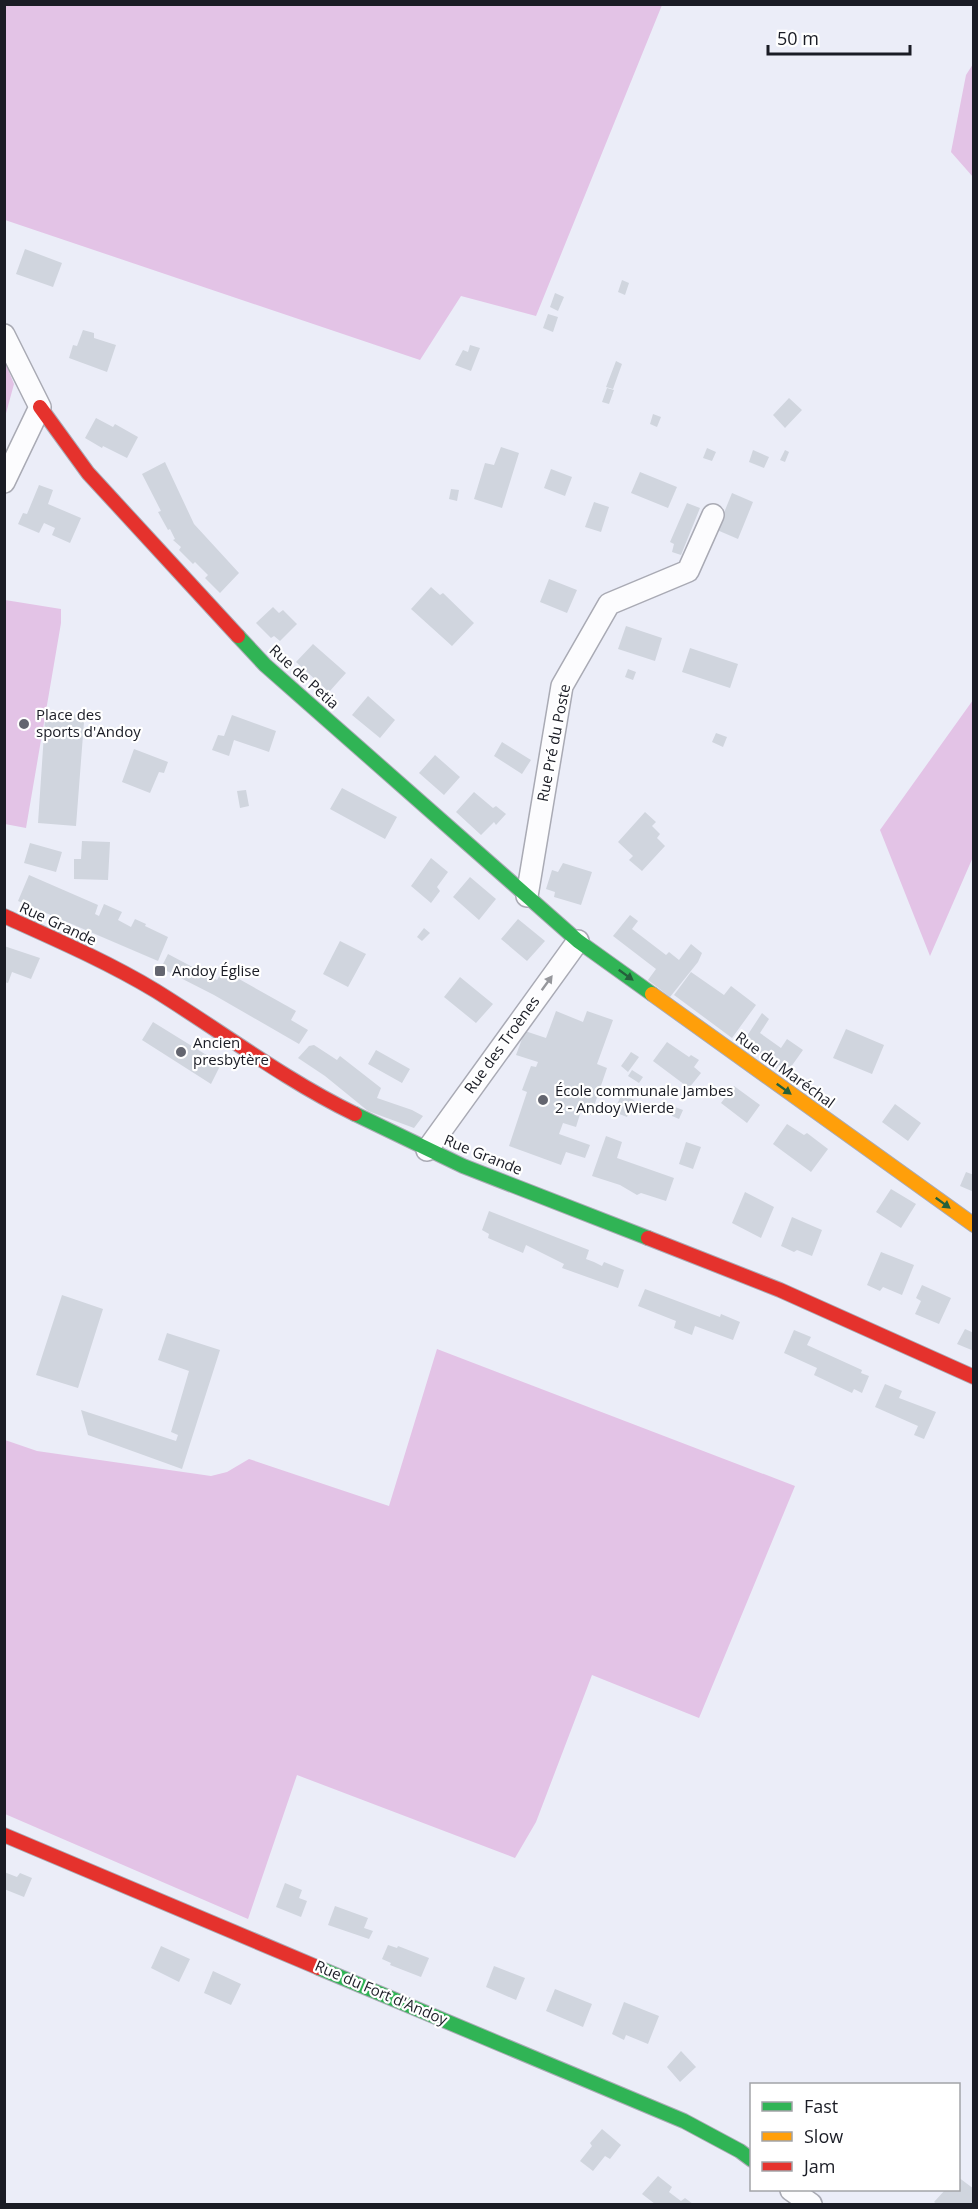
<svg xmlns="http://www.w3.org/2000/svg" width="978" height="2209" viewBox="0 0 978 2209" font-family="'Open Sans',sans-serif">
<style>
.green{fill:#e3c3e6}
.building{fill:#d0d5de}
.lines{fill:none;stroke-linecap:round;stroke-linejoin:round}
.street-casing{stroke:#a9aab4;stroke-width:24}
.fast-casing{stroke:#a9aab4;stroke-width:16}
.slow-casing{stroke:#a9aab4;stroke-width:16}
.jam-casing{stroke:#a9aab4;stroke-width:16}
.street{stroke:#fcfcfe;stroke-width:21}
.fast{stroke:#30b455;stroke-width:14}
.slow{stroke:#ff9f0a;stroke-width:14}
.jam{stroke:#e5322d;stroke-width:14}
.oneway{fill:#24603b}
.oneway2{fill:#96979c}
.poi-dot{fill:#63656f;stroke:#fff;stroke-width:2}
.labels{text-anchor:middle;stroke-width:4.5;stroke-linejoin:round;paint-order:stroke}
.street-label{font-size:15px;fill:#1a1c25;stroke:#fff}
.poi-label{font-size:15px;fill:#1a1c25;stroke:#fff;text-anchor:start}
</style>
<rect width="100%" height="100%" fill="#ebedf8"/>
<path class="green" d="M5,4H662V5L536,316L461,296L420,360L5,220Z
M973,64V177L951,152L966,75Z
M5,362L14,384L5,417Z
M5,600L61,609V623L26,828L5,824Z
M973,700V857L930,956L880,830Z
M437,1349L795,1486L699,1718L592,1675L536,1822L515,1858L297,1775L248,1919L5,1814V1440L37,1451L211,1476L227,1472L249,1459L389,1506Z"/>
<path class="building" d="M25,249L62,263L53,287L16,274Z
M622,280L629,283L625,295L618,292Z
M555,293L564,297L558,311L550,307Z
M548,314L558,317L553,332L543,328Z
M83,330L94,333V338L116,345L107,372L69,358L73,345L77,346Z
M470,345L480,348L471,371L455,365L463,350L468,352Z
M616,361L622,364L613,389L606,387Z
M607,388L614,390L609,404L602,402Z
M789,398L802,410L785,428L773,415Z
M653,414L661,417L657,427L650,424Z
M96,418L113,427L115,424L138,437L127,458L103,446L102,448L85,438Z
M501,447L519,453L502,508L474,499L485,463L494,465Z
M707,448L716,452L712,461L703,458Z
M753,450L769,457L764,468L749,462Z
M785,450L789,452L785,462L780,460Z
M165,462L194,524L239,573L220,593L205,578L208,575L195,562L193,564L179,550L181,547L173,540L175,539L170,529L168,530L158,512L161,511L142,474Z
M551,469L572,477L565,496L544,488Z
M640,472L677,487L668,508L631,493Z
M39,485L53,490L48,504L81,518L70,543L52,535L55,528L44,523L39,533L18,524L23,513L27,514Z
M451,489L459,490L457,501L449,499Z
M732,493L753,502L738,539L717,530Z
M594,502L609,507L601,532L585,527Z
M687,503L700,508L681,555L672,552L674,544L670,542Z
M549,579L577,590L567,613L540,602Z
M431,587L440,595L443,593L474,623L452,646L411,609Z
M273,607L279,613L283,610L297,624L280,641L274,636L271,638L256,623Z
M626,626L662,638L655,661L618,649Z
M313,644L346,673L329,692L296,662Z
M690,648L738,664L730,688L682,672Z
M628,669L636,672L633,680L625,677Z
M368,696L395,720L380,738L352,715Z
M52,713L79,715V721L84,722L76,826L38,823L45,719H51Z
M232,715L276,731L269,752L234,740L229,756L212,750L218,735L224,736Z
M716,733L727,737L723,747L712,742Z
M502,742L531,760L522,774L494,756Z
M134,749L168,762L164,773L159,772L150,793L122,782Z
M435,755L460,777L444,795L419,773Z
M342,788L397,817L385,839L330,809Z
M246,790L249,806L240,808L237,791Z
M474,792L493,808L496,806L506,814L496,825L494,822L481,835L456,812Z
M645,812L656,822L652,826L660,834L657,838L665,846L642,871L629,860L633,856L618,842Z
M82,841L110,842L108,880L74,879V859H81Z
M30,843L62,852L56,872L24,863Z
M431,858L448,872L437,887L440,891L431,903L411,886Z
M563,863L592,872L581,905L554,897L555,892L546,889L552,870L558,872Z
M29,875L98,905L95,914L99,916L104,904L122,912L118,920L131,927L135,919L146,924L145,926L168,937L158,961L18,901Z
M470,877L496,899L479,920L453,897Z
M630,915L638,921L632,929L666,955L669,952L679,960L691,944L702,953L698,962L670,997L648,980L656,969L613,936Z
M518,919L545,941L527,961L501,939Z
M424,928L430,933L422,941L417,937Z
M340,941L366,954L348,987L323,974Z
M4,946L40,958L31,979L12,972L8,983L4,982Z
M168,954L217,980L223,970L296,1011L291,1020L308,1030L299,1044L214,995L161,968Z
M691,972L724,995L731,986L756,1005L732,1038L674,995Z
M460,977L493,1004L476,1023L444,997Z
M556,1011L583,1022L587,1011L613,1020L597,1064L607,1068L591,1115L581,1111L576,1127L563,1123L559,1134L590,1145L585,1158L566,1152L561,1165L509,1146L527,1092L522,1090L531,1066L536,1067L538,1062L516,1055L525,1031L546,1038Z
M762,1013L769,1019L760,1033L781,1048L787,1039L803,1050L788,1071L779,1065L776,1069L769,1064L771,1060L743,1042Z
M153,1022L221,1064L211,1084L142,1040Z
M846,1029L884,1045L872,1074L833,1058Z
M667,1042L689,1057L691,1055L699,1060L694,1067L701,1073L689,1088L653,1061Z
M314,1045L337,1060L340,1056L381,1088L377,1098L412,1110L423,1116L414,1128L368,1111L325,1076L298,1058L309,1046Z
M376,1050L410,1069L402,1083L368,1064Z
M631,1052L639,1057L628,1072L621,1066Z
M632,1070L643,1077L639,1083L628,1076Z
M734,1086L760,1105L747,1123L721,1103Z
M621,1095L634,1100L627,1117L614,1112Z
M895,1104L921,1123L908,1141L882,1122Z
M675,1107L683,1110L679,1119L672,1116Z
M787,1124L804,1135L807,1133L828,1149L811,1172L773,1144Z
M606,1136L622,1142L617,1158L674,1178L666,1201L641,1193L637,1195L620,1185L592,1176Z
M686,1142L701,1147L693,1169L679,1164Z
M966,1172L974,1175V1192L960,1186Z
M891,1189L916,1204L901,1228L876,1212Z
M745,1192L774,1207L761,1238L732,1223Z
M489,1211L589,1250L586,1259L594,1262L602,1266L604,1262L624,1270L618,1288L562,1268L564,1264L526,1245L523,1253L488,1238L489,1234L482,1230Z
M792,1217L822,1230L812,1256L797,1250L794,1252L781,1246Z
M881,1252L914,1265L902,1295L883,1287L880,1291L867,1285Z
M922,1285L951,1298L939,1324L915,1314L921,1301L916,1298Z
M645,1289L720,1317L721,1314L740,1322L733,1340L695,1326L692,1335L674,1328L676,1321L638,1306Z
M62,1295L103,1309L78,1388L36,1375Z
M965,1329L974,1333V1351L957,1344Z
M794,1330L811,1337L807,1345L862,1370L861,1373L869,1376L862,1393L854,1389L852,1393L814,1375L817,1368L784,1353Z
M167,1333L220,1350L182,1469L88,1435L81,1410L176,1441L178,1435L171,1432L189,1371L158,1360Z
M885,1384L902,1391L899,1398L936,1412L924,1439L914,1435L918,1426L875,1407Z
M4,1872L17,1877L20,1873L32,1878L24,1897L4,1889Z
M285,1883L302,1890L299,1898L307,1901L301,1917L276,1907Z
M335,1906L368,1918L364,1928L373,1931L369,1939L328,1925Z
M388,1945L397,1948L398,1946L429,1958L421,1977L390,1965L391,1963L382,1959Z
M161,1946L190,1959L179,1982L151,1968Z
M494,1966L525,1978L516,2000L486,1987Z
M213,1971L241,1984L231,2005L204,1993Z
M555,1989L592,2004L583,2027L546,2011Z
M624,2002L659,2016L648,2044L626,2035L624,2040L612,2034Z
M681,2051L696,2067L680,2082L667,2067Z
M602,2129L621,2145L610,2159L605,2156L593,2171L580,2161L592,2146L590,2143Z
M658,2176L672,2187L669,2192L681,2201L685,2198L693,2204H655L642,2194Z
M958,2177L974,2189V2204H937L934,2202L945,2190H958Z"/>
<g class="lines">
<g class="street-casing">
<path id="street" d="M4,335L40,407L4,482
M527,896L562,686L609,604L688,571L713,515
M427,1150L578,941
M791,2190L811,2204"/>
</g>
<g class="fast-casing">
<path id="fast" d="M238,636L265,665L578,941L652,994
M355,1114L463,1166L648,1238
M319,1968L684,2121L740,2151L752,2160"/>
</g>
<g class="slow-casing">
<path id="slow" d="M652,994L974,1225"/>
</g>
<g class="jam-casing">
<path id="jam" d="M40,407L88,473L238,636
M4,916C55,939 108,962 156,991C222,1032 285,1080 355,1114
M648,1238L780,1290L974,1377
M4,1835L319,1968"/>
</g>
<use href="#street" class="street"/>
<use href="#fast" class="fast"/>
<use href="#slow" class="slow"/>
<use href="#jam" class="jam"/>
</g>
<defs><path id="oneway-solid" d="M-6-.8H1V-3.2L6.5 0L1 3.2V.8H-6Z" transform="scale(1.5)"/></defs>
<g class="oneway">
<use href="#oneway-solid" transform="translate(626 975) rotate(36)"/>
<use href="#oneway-solid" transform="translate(784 1089) rotate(36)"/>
<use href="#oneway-solid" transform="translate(943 1203) rotate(36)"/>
</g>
<use class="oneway2" href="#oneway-solid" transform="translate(547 983) rotate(-54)"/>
<g class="poi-dot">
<circle cx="24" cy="724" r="6"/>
<rect x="154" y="965" width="12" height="12" rx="3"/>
<circle cx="181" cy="1052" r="6"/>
<circle cx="543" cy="1100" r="6"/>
</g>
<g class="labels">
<g class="street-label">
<text transform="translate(304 677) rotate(42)" y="5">Rue de Petia</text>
<text transform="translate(554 743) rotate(-79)" y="5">Rue Pré du Poste</text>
<text transform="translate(58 924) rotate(25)" y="5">Rue Grande</text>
<text transform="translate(502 1045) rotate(-54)" y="5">Rue des Troènes</text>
<text transform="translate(785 1070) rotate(36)" y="5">Rue du Maréchal</text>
<text transform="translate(483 1155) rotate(22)" y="5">Rue Grande</text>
<text transform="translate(381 1993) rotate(23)" y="5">Rue du Fort d'Andoy</text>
</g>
<g class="poi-label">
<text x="36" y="720">Place des<tspan x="36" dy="17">sports d'Andoy</tspan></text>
<text x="172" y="976">Andoy Église</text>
<text x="193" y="1048">Ancien<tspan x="193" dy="17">presbytère</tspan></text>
<text x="555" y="1096">École communale Jambes<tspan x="555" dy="17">2 - Andoy Wierde</tspan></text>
</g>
</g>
<rect width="978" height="2209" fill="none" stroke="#1a1c25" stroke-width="12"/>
<rect x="750" y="2083" width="210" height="108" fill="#ffffff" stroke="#a3a4a8" stroke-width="1.5"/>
<rect x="762" y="2102" width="30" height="9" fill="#30b455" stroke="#a3a4a8" stroke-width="1.5"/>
<text x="804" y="2113" font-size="18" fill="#1a1c25">Fast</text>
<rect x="762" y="2132" width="30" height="9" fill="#ff9f0a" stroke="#a3a4a8" stroke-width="1.5"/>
<text x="804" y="2143" font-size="18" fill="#1a1c25">Slow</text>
<rect x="762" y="2162" width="30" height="9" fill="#e5322d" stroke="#a3a4a8" stroke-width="1.5"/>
<text x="804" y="2173" font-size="18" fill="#1a1c25">Jam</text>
<path d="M768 45v9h142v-9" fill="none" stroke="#1a1c25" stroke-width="3"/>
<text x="777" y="45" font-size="18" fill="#1a1c25" stroke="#ffffff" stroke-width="4.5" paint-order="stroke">50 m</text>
</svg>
